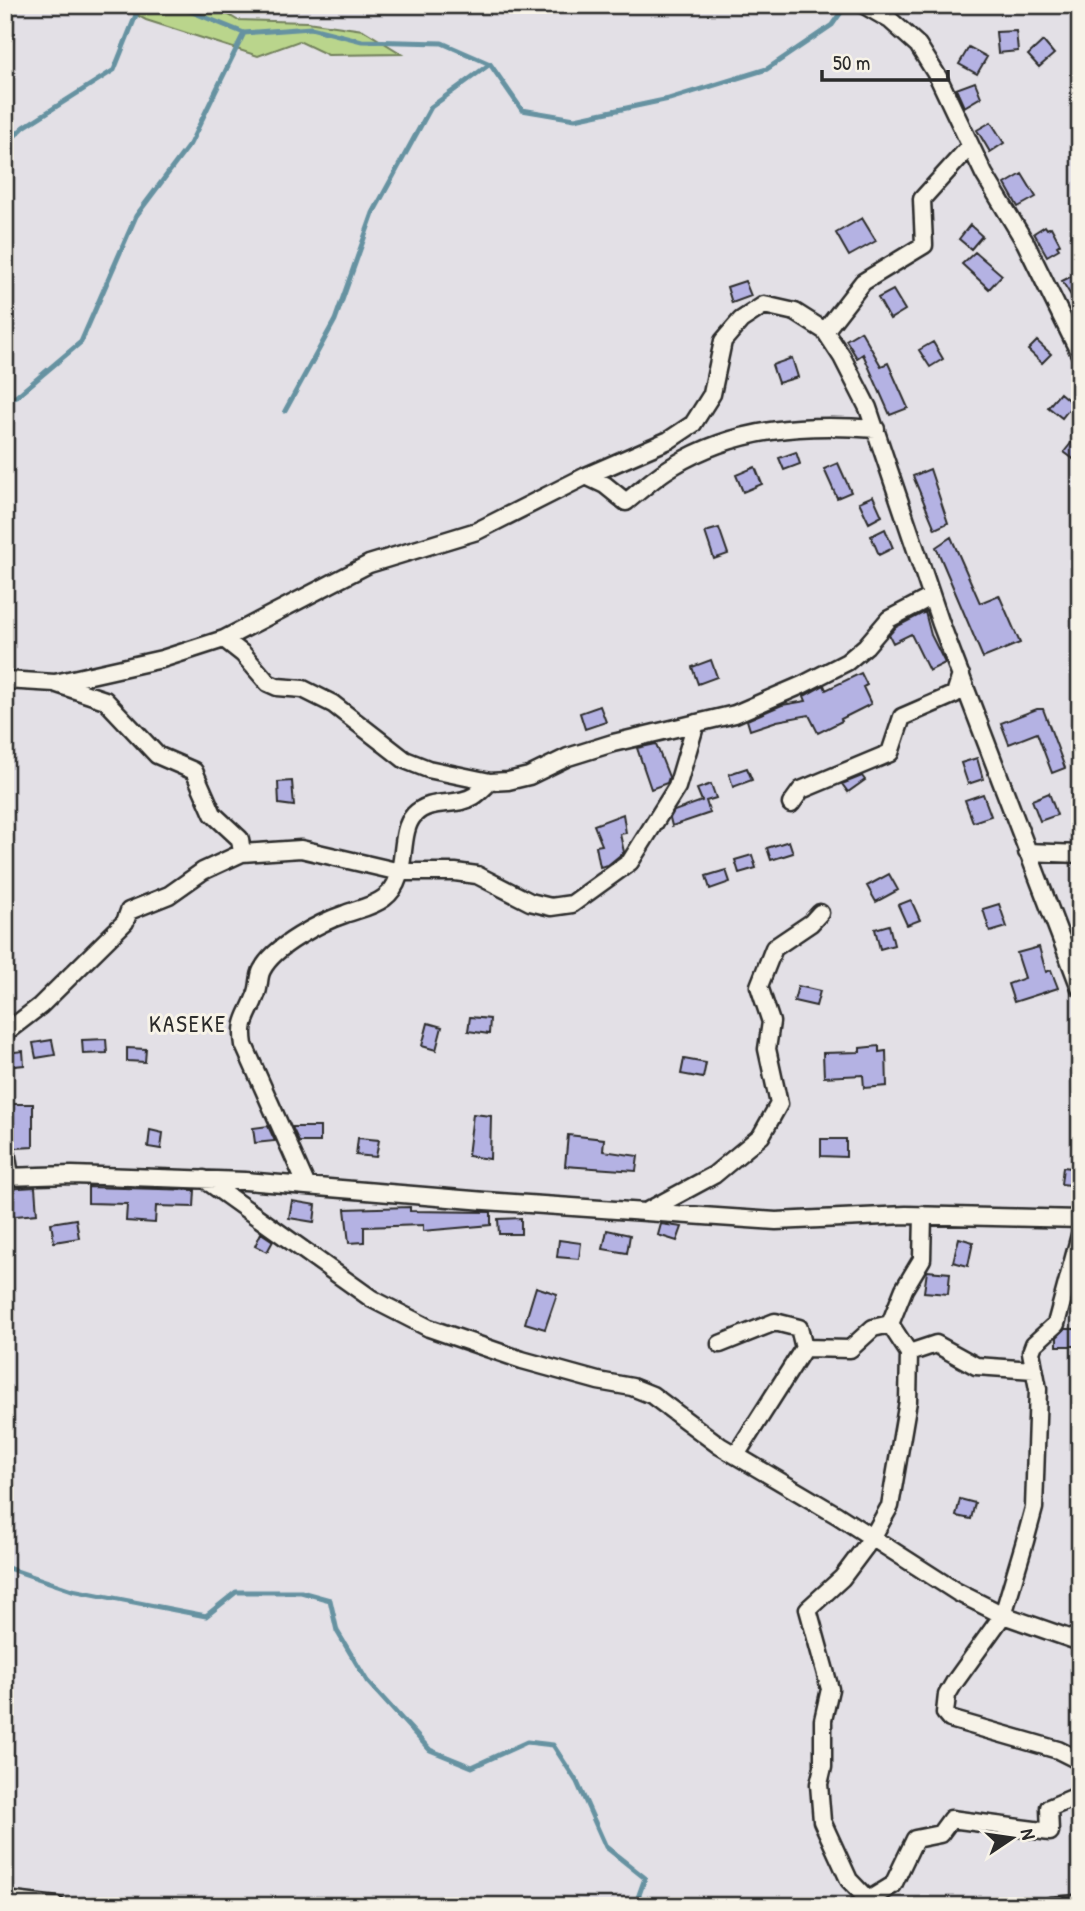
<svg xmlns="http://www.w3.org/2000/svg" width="1085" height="1911" viewBox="0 0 1085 1911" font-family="'Patrick Hand',sans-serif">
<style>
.green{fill:#bad58c;stroke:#72805c;stroke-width:2}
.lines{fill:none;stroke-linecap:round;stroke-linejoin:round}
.stream{stroke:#6692a1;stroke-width:5}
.building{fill:#b4b2e3;stroke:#2b2b2b;stroke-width:2}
.street-casing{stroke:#2b2b2b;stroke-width:21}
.street{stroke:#f7f3e8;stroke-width:16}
.labels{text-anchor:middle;stroke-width:6;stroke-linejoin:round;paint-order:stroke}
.neighbourhood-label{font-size:23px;letter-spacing:2px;fill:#2b2b2b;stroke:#f7f3e8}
</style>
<rect width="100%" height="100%" fill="#e3e0e6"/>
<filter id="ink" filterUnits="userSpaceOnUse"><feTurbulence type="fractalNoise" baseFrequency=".0143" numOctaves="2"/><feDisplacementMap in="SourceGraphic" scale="14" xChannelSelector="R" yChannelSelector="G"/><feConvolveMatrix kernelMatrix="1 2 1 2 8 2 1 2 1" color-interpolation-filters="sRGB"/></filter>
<g filter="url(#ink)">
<path class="green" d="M118,5H213L237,20L307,22L363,30L402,54L328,55L299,41L258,56L146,20Z"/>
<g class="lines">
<path class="stream" d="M175,5L244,33L311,28L362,41L442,43L490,64L522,110L575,119L669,99L767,69L832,25L846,5
M5,145L24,127L114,70L140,5
M5,401L17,396L81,342L136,216L190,144L244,33
M285,411L335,320L373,213L431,107L490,64
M5,1567L72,1590L206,1616L236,1592H301L330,1600L337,1631L367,1681L430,1750L472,1767L527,1742L553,1745L577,1782L606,1847L645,1878L635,1906"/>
</g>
<path class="building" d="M1016,31L1018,51L998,53L996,32Z
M1043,41L1054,54L1039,67L1028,55Z
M969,47L987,57L977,74L959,64Z
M975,82L981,97L964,107L956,89Z
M991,122L1004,143L990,152L977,130Z
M1022,174L1036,197L1018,207L1005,184Z
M862,218L876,241L849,256L836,233Z
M970,225L982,236L971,249L959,239Z
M1045,226L1047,229L1051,227L1060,244L1057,246L1059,249L1047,256L1034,233Z
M975,252L1002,275L989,289L962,264Z
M1080,272V310L1062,281Z
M745,281L751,296L732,303L727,287Z
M893,290L905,310L890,319L878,298Z
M861,331L881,366L888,363L908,408L890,415L863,354L857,358L846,340Z
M1037,341L1051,354L1042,363L1028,350Z
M933,342L943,359L930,367L919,350Z
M792,358L798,377L778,383L772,365Z
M1060,393L1073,404L1062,418L1048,407Z
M1080,432V464L1064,452Z
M796,452L800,464L784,470L779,458Z
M838,463L851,492L837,498L824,469Z
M755,467L762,484L743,492L736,475Z
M930,469L948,523L935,529L913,476Z
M873,496L882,516L869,523L859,502Z
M719,528L728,554L714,559L705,532Z
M885,529L893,548L879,555L871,536Z
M951,537L980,603L999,595L1020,643L983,658L936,547Z
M925,612L931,635L945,663L929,671L911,634L893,643L889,635L896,627Z
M711,660L717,677L698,684L692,667Z
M861,673L867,685L863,687L871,704L841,719L842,721L818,733L809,715L777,721L750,730L747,720L782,705L806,701L804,696L824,685L826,690Z
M600,706L606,722L585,729L580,713Z
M1037,709H1043L1065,768L1052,773L1037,733L1009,744L1001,723Z
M656,744L669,777L667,783L651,789L637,748Z
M977,758L983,779L968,784L961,763Z
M747,768L752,780L733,787L729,774Z
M862,776L865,780L848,792L842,784Z
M292,781L294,806L279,804L278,782Z
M711,784L716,798L706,801L710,813L672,826L670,818L674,811L702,801L697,789Z
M1049,793L1057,815L1040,821L1032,800Z
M983,794L991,816L973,822L965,800Z
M623,814L626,833L620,834L624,852L608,865L600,867L596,846L602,845L594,825Z
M789,841L793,853L771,860L767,848Z
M752,855L756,868L739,873L735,860Z
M726,870L730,882L710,889L706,876Z
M889,874L898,890L876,902L867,886Z
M911,900L920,920L907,925L898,905Z
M999,904L1007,927L990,932L983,909Z
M889,925L894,945L880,949L875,929Z
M1039,947L1046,972L1051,970L1058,988L1014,1002L1008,984L1025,978L1017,953Z
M798,986L820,991L816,1006L794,1001Z
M470,1017L490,1019L489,1034L468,1031Z
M428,1023L442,1027L436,1050L422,1046Z
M106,1039L107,1053L83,1054L82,1040Z
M52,1040L55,1055L36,1058L33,1043Z
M879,1046V1052L886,1051L887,1086L864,1088L863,1075L824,1077L823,1053L860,1052V1048Z
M127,1048L146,1049L145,1062L127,1061Z
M23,1051L24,1065L5,1067V1053Z
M684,1059L706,1063L703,1078L681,1074Z
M7,1104H33V1147L16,1148L9,1135Z
M473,1114L491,1116L490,1159L468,1156Z
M268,1126L275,1141L255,1143L253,1128Z
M292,1127H320V1142H299Z
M150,1130L163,1133L161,1149L148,1147Z
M568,1135L604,1139L603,1151L638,1156L636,1171L565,1166Z
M358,1138L379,1140L376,1157L356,1155Z
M821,1139H846V1157L821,1156Z
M1063,1167L1080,1169V1186L1061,1184Z
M35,1187L37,1214L5,1217V1189Z
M88,1187L195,1190L194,1207L156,1206L155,1223L126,1221L127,1204L88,1203Z
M292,1201L316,1205L314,1222L289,1218Z
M410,1207V1211L491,1212V1225L423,1231V1225L364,1227V1242L349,1243L345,1209Z
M521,1218V1234H499L498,1219Z
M76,1219L79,1238L54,1242L51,1223Z
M661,1224L682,1227L677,1241L658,1235Z
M607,1230L630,1235L627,1253L603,1249Z
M261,1233L273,1241L267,1252L255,1246Z
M959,1238L973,1242L968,1266L953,1262Z
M559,1240L581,1243L579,1259L557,1257Z
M927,1271L950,1273L948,1294L924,1292Z
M536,1287L557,1294L545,1329L525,1323Z
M1065,1329H1079V1346H1057V1337Z
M960,1499L975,1503L971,1519L956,1516Z"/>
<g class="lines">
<g class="street-casing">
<path id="street" d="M864,5L890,20L918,45L938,77L984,174L1025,242L1080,354
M825,331L863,282L924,245L922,199L970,146
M586,476L605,485L626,502C641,490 656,476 673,466C735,428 805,423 876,429
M224,639L243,654L268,683L277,687L303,689L333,704L405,760L428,769L490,782L508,781L529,776L568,757L613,743L735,714L802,685L847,662L866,646L889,619L931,597
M5,680L55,683L162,659L224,639L369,564L477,531L586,476L669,440L693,424L712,394L723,341L741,320L764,305L795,312L825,331L842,357L868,408L941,624L1080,988
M57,684L105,700L157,755L194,771L213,814L240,839L242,853
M791,804L801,790L890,753L902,717L955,694L961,675
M1027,852L1080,854
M5,1033L40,1006L125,922L129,911L169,895L203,871L242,853L301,849L400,872H455L477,875L530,902L551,907L572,904L630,862L677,787L696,723
M5,1145L10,1176
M5,1177L72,1175L245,1181L485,1201L776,1221L906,1215L1080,1219
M204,1179L372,1299L429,1328L522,1360L598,1381L632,1387L652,1395L720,1446L837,1515L957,1592L1003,1615L1080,1642
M306,1184L244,1045C240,1020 248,1017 256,995C260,987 258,977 262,970C274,946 321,922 345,914C358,909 372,907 384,898C411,878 396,835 414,815C431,797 455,808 474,796C479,793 485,786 490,782
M649,1210L714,1175L761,1136L779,1104L767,1049L771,1022L759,986L774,948L811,923L820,913
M1080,1235L1056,1324L1034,1344L1031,1352L1038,1389L1034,1508L1025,1541L1003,1615L954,1683L947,1695L945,1713L950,1719L1058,1750L1080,1761
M720,1344L775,1322L799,1328L804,1348L736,1455
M804,1348L850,1349L873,1328L890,1324
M909,1353L936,1344L976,1366L1034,1370
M870,1899L893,1885L915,1839L940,1834L951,1819L1050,1832L1049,1808L1080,1795
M5,1900L57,1906
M874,1906L849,1880L822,1821L819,1784L823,1767V1720L830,1689L808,1609L842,1578L872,1538L890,1506L908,1401L909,1353L890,1324L904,1289L922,1259L923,1215
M1014,1906H1016
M1051,1906L1077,1904L1080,1901"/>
</g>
<use href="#street" class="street"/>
</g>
</g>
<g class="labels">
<g class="neighbourhood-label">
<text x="188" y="1032">KASEKE</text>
</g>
</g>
<rect width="1085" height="1911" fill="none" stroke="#f7f3e8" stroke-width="28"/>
<rect x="14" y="14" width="1057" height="1883" fill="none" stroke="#2b2b2b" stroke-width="2.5" filter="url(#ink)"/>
<g transform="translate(1012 1838) rotate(77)" stroke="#f7f3e8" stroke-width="5" paint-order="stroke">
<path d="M0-5L12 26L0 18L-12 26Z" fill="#2b2b2b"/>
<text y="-10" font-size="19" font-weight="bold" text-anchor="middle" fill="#2b2b2b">N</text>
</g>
<path d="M822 70v10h126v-10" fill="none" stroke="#2b2b2b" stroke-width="3.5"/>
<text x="833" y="70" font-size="21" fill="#2b2b2b" stroke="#f7f3e8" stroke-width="5" paint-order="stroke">50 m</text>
</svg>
